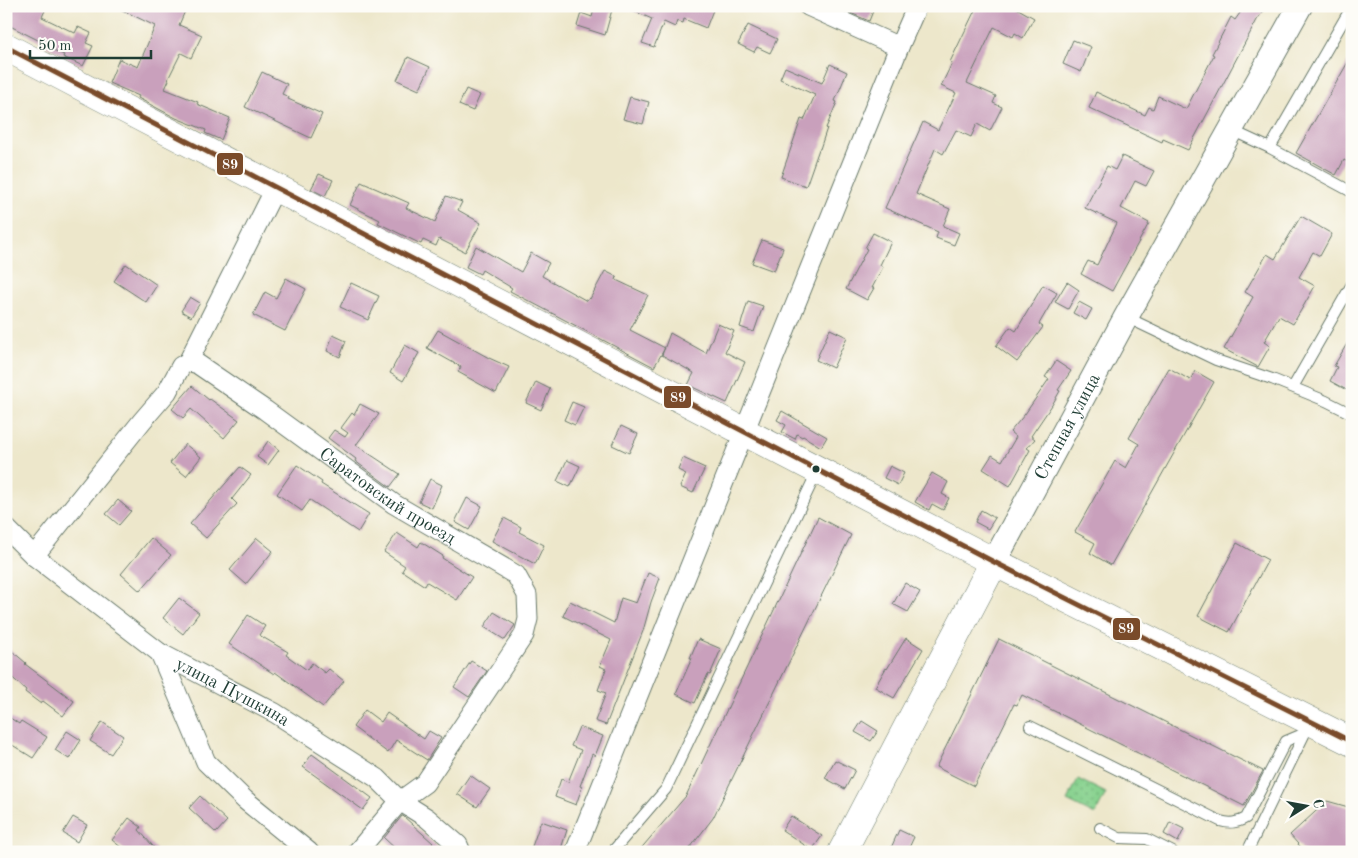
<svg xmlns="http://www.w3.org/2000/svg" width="1358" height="858" viewBox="0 0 1358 858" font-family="'Old Standard TT',serif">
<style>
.grass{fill:url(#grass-dots);stroke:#548862}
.building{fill:#c9a0bc}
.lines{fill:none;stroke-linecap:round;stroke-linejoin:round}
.service-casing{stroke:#677869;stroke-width:12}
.minor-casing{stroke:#677869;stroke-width:21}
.tertiary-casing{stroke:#677869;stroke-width:26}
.secondary-casing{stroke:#677869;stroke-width:29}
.primary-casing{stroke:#677869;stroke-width:29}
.service{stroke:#fff;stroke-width:10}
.minor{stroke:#fff;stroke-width:19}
.tertiary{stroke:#fff;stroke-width:24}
.secondary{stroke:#fff;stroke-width:28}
.primary{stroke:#fff;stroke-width:28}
.bus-1-casing{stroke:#fdfcf7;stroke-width:9}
.bus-1{stroke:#7a4b2a;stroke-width:5}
.bus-dot{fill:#1f3d34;stroke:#fdfcf7;stroke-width:2}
.labels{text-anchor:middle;stroke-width:4;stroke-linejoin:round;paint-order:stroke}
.street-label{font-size:18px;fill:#1f3d34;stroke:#fdfcf7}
.line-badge{stroke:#fdfcf7;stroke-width:2}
.badge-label{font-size:14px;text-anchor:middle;font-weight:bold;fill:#fff}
</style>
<defs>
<pattern id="grass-dots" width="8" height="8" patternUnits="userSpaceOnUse" patternTransform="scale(1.25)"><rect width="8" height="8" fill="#88d28f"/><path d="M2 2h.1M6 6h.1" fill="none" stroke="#6fac76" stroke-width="1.8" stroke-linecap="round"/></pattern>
</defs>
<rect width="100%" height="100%" fill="#fdfcf7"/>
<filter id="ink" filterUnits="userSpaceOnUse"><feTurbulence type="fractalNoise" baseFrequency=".02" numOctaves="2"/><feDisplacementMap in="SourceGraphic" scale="10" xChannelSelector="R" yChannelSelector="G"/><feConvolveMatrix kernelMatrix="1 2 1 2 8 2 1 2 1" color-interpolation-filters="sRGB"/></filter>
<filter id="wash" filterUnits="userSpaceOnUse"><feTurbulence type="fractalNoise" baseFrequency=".0096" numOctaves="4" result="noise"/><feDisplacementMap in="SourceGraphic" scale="20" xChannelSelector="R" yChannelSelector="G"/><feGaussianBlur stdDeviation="1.12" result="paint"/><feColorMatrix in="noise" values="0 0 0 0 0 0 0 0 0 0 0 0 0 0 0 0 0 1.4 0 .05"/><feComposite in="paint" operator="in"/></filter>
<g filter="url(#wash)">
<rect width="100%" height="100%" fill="#ede7cb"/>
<path class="grass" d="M1078,779L1106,793L1095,815L1067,801Z"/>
<g id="blocks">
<path class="building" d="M6,6H47L42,17L75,33L78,27L91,33L86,43L93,46L83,66L63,57L64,55L41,44L42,42L6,24Z
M114,6H175L185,11L179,25L202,35L191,58L181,53L168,79L169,80L165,89L198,102L197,104L230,118L221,140L205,133L206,130L176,118L138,98L139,96L109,83L119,59L138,67L155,26Z
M595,6H613L605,35L577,26L581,13L592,17Z
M622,6H705L713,10L706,28L684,19L683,23L677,21L675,27L664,22L654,47L642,43L652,19Z
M850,6H875L869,21L848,12Z
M977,6H1013L1034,18L1023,38L1015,33L1013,37L994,27L967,83L996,96L993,103L1002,107L990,131L977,124L971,137L956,130L943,154L935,149L916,194L950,209L943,226L959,233L954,245L936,238L938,232L885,208L923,122L938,130L956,93L941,86L952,63L950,62Z
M1245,6H1266L1257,20L1188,150L1163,139L1162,142L1089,108L1096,92L1145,115L1149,107L1153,109L1158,96L1186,109L1214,55L1212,54L1231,17L1235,20Z
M748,25L777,39L770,53L757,47L754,52L738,44Z
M1073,40L1091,47L1081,72L1063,64Z
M1352,55V164L1344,160L1336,175L1296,153Z
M408,57L430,67L419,90L397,80Z
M830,64L847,72L835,101L837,102L826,128H827L820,149H819L806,186L781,177L801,119L804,120L815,95L780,79L785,67L822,83Z
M262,72L287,84L282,94L289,97L288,99L322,114L311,138L245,107Z
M466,89L480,95L473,111L459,105Z
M630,97L649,102L643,124L623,119Z
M1122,156L1154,171L1146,186L1135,181L1121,208L1149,223L1112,291L1081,274L1088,261L1097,265L1117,223L1085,208L1107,166L1115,170Z
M319,174L333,180L325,196L311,189Z
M361,182L409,203L406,208L435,222L446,196L462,202L458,210L481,223L465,252L439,239L436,246L423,240L421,244L378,223L380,220L350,205Z
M1301,216L1332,234L1320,256L1313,252L1299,277L1315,286L1293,324L1279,316L1264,342L1270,346L1258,367L1224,349L1253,297L1245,292L1267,254L1275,259Z
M873,233L891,242L880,265L883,267L872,288H874L867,300L846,289L867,249L865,248Z
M762,240L783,248L774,271L752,263Z
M476,246L521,272L531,253L549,263L542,276L587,301L589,298L590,299L605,271L617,277L616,280L648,295L630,330L665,348L654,367L510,291L512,288L482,270L480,274L466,267Z
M126,264L157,285L146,302L114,281Z
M286,278L306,289L285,331L253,315L265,292L276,298Z
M1067,282L1079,290L1068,309L1055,302Z
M351,283L379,296L368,320L340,307Z
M1043,285L1057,293L1039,324L1043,327L1017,362L996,346L1010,327L1016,331Z
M190,297L200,303L191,317L181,311Z
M748,301L763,306L754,332L740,327Z
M1079,302L1092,309L1086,320L1073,313Z
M718,324L734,331L725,352L745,362L727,403L688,385L694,373L662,355L670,333L706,353Z
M830,329L847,337L833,368L816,360Z
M438,330L489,358L509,367L496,393L458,372L461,367L427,348Z
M333,335L346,341L340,357L327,351Z
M1352,335V393L1330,381L1337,367L1334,366Z
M405,345L419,353L403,381L390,373Z
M1056,361L1071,371L1058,390L1060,391L1052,405L1031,436L1035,439L1027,448L1030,450L1010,486L983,469L992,455L1002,461L1016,437L1010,432L1025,414L1049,379L1045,377Z
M1169,368L1190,380L1195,371L1214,382L1111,565L1090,553L1095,543L1075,532L1115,461L1126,468L1139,444L1129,438Z
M536,382L550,389L541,410L526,403Z
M192,386L209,400L210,399L239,420L224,438L191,409L183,418L172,409Z
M572,402L584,407L575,425L564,420Z
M360,404L379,414L356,445L400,474L390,487L355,461L356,459L328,438L334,430L345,437L348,433L341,428L352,413L354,415Z
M782,411L827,437L821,447L803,436L802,437L797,434L795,439L782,432L786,425L777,420Z
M621,426L638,434L629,453L612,445Z
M268,441L279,450L268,465L257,457Z
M185,444L201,457L186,476L170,463Z
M683,458L705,468L693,493L680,487L686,474L678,470Z
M567,460L580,466L570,487L557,481Z
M297,465L322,482L321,484L369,514L358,532L310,500L302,511L277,494Z
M890,466L904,473L898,485L884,478Z
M240,467L251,475L232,499L237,504L206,538L190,524Z
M932,473L948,482L942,494L949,498L943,510L932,504L929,510L915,502Z
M430,479L442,485L432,508L419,502Z
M467,498L482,506L469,530L455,522Z
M118,500L131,511L119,525L106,514Z
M981,510L995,518L988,529L975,522Z
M818,517L851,535L713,818L687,852H638L686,796Z
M504,518L521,527L519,532L544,545L535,564L492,541Z
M397,533L418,547L421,542L443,556L442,558L472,577L457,600L427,582L425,586L402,571L405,566L384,552Z
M151,538L171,555L140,591L121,574Z
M257,538L273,551L246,584L230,570Z
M1237,543L1268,560L1229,632L1198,616Z
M648,573L660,578L651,602L643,631L606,725L595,721L606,693L598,690L606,669L600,666L611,640L563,616L570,601L614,623L621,598L636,603Z
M905,583L920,592L908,612L893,604Z
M179,598L199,613L183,634L163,618Z
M494,612L515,625L505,640L484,627Z
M248,615L265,626L259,635L288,652L286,655L307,670L312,663L325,673L329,669L344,681L323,707L275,672L274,674L229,644Z
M906,638L923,649L894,698L875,687L886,668L887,669Z
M698,639L721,649L710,675L708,674L695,703L676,694L692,658H690Z
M999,639L1263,771L1244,806L1022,695L1017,705L1014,704L974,786L936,767Z
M6,646L26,663L25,664L74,701L63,716L43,701L41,704L25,692L26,690L6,672Z
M471,661L487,671L469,697L454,687Z
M365,710L381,722L387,713L424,739L429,731L441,738L427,760L396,740L388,753L353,727Z
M6,715L19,724L21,721L47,737L33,758L6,741Z
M862,721L878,731L871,741L855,732Z
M102,722L123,736L111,754L90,741Z
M579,727L603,736L595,756L592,754L580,786L582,787L576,805L555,797L561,779L568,782L581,750L571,746Z
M67,731L81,740L69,759L55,750Z
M312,754L372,798L363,810L303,767Z
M835,760L855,770L845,789L825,778Z
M470,775L490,789L477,807L457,794Z
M200,796L227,821L216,833L189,808Z
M1327,801L1352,808V852H1305L1290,835Z
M402,816H403L443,852H399L384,838Z
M791,816L822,836L812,850L782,830Z
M73,817L87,825L77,842L63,833Z
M129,818L141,827L139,830L158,852H127L112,840Z
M541,821L567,830L560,852H530Z
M1170,822L1184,829L1178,842L1164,834Z
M899,830L914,837L907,852H898L891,848Z"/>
</g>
</g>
<g filter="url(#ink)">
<use href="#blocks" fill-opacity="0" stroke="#677869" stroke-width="1"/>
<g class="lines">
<g class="service-casing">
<path id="service" d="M1352,6L1270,148L1352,192
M1231,130L1270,148
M1126,317L1216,360L1272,379L1326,401L1352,414
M1293,387L1352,284
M1030,726L1220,821C1230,824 1237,823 1246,818L1286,741L1305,733
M1100,828L1119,838L1147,839L1173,852
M612,852L666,789L817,472
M1247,852L1306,731"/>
</g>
<g class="minor-casing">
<g id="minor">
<path d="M808,6L899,47"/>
<path d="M188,362L276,187"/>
<path id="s1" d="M6,528L34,556L160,653L275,713L377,778L400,801L427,818L458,845L461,852"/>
<path id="s2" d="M34,556L142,421L167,392L181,366L188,362L196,363L265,410L394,504L516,575L527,595L528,619L524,635L425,783L400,801L357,852"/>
<path d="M160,653L206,762L245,800L309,852"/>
<path d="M575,852L899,47L917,6"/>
</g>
</g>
<g class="tertiary-casing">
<g id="tertiary">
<path id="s3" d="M994,562L1126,317L1300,6"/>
</g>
</g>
<g class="secondary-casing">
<path id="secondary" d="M994,562L1352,742"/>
</g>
<g class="primary-casing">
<path id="primary" d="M6,47L994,562L842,852"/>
</g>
<use href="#service" class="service"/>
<use href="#minor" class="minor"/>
<use href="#tertiary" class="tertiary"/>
<use href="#secondary" class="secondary"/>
<use href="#primary" class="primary"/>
<g class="bus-1-casing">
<path id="bus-1" d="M6,47L994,562L1352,742"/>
</g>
<use href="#bus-1" class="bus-1"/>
</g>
</g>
<circle class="bus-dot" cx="816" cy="469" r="4.5"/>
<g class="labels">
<g class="street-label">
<text dy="6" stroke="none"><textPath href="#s3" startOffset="154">Степная улица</textPath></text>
<text dy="6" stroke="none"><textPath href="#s2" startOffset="490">Саратовский проезд</textPath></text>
<text dy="6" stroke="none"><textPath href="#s1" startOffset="281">улица Пушкина</textPath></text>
</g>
</g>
<g class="line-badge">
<rect x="216" y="152" width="28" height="24" rx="5" fill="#7a4b2a"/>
<rect x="663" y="385" width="29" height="24" rx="5" fill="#7a4b2a"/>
<rect x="1112" y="617" width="29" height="24" rx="5" fill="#7a4b2a"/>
</g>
<g class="badge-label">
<text x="230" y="169">89</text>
<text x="678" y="402">89</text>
<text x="1126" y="633">89</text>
</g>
<rect width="1358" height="858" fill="none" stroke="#fdfcf7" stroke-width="25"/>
<g transform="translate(1306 806) rotate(79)" stroke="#fdfcf7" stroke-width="4" paint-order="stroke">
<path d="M0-4L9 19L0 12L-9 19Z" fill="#1f3d34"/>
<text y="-8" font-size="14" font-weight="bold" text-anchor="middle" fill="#1f3d34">С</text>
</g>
<path d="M30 50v8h121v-8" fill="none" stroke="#1f3d34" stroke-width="2.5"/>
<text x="38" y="50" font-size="15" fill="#1f3d34" stroke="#fdfcf7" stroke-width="4" paint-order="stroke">50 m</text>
</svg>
